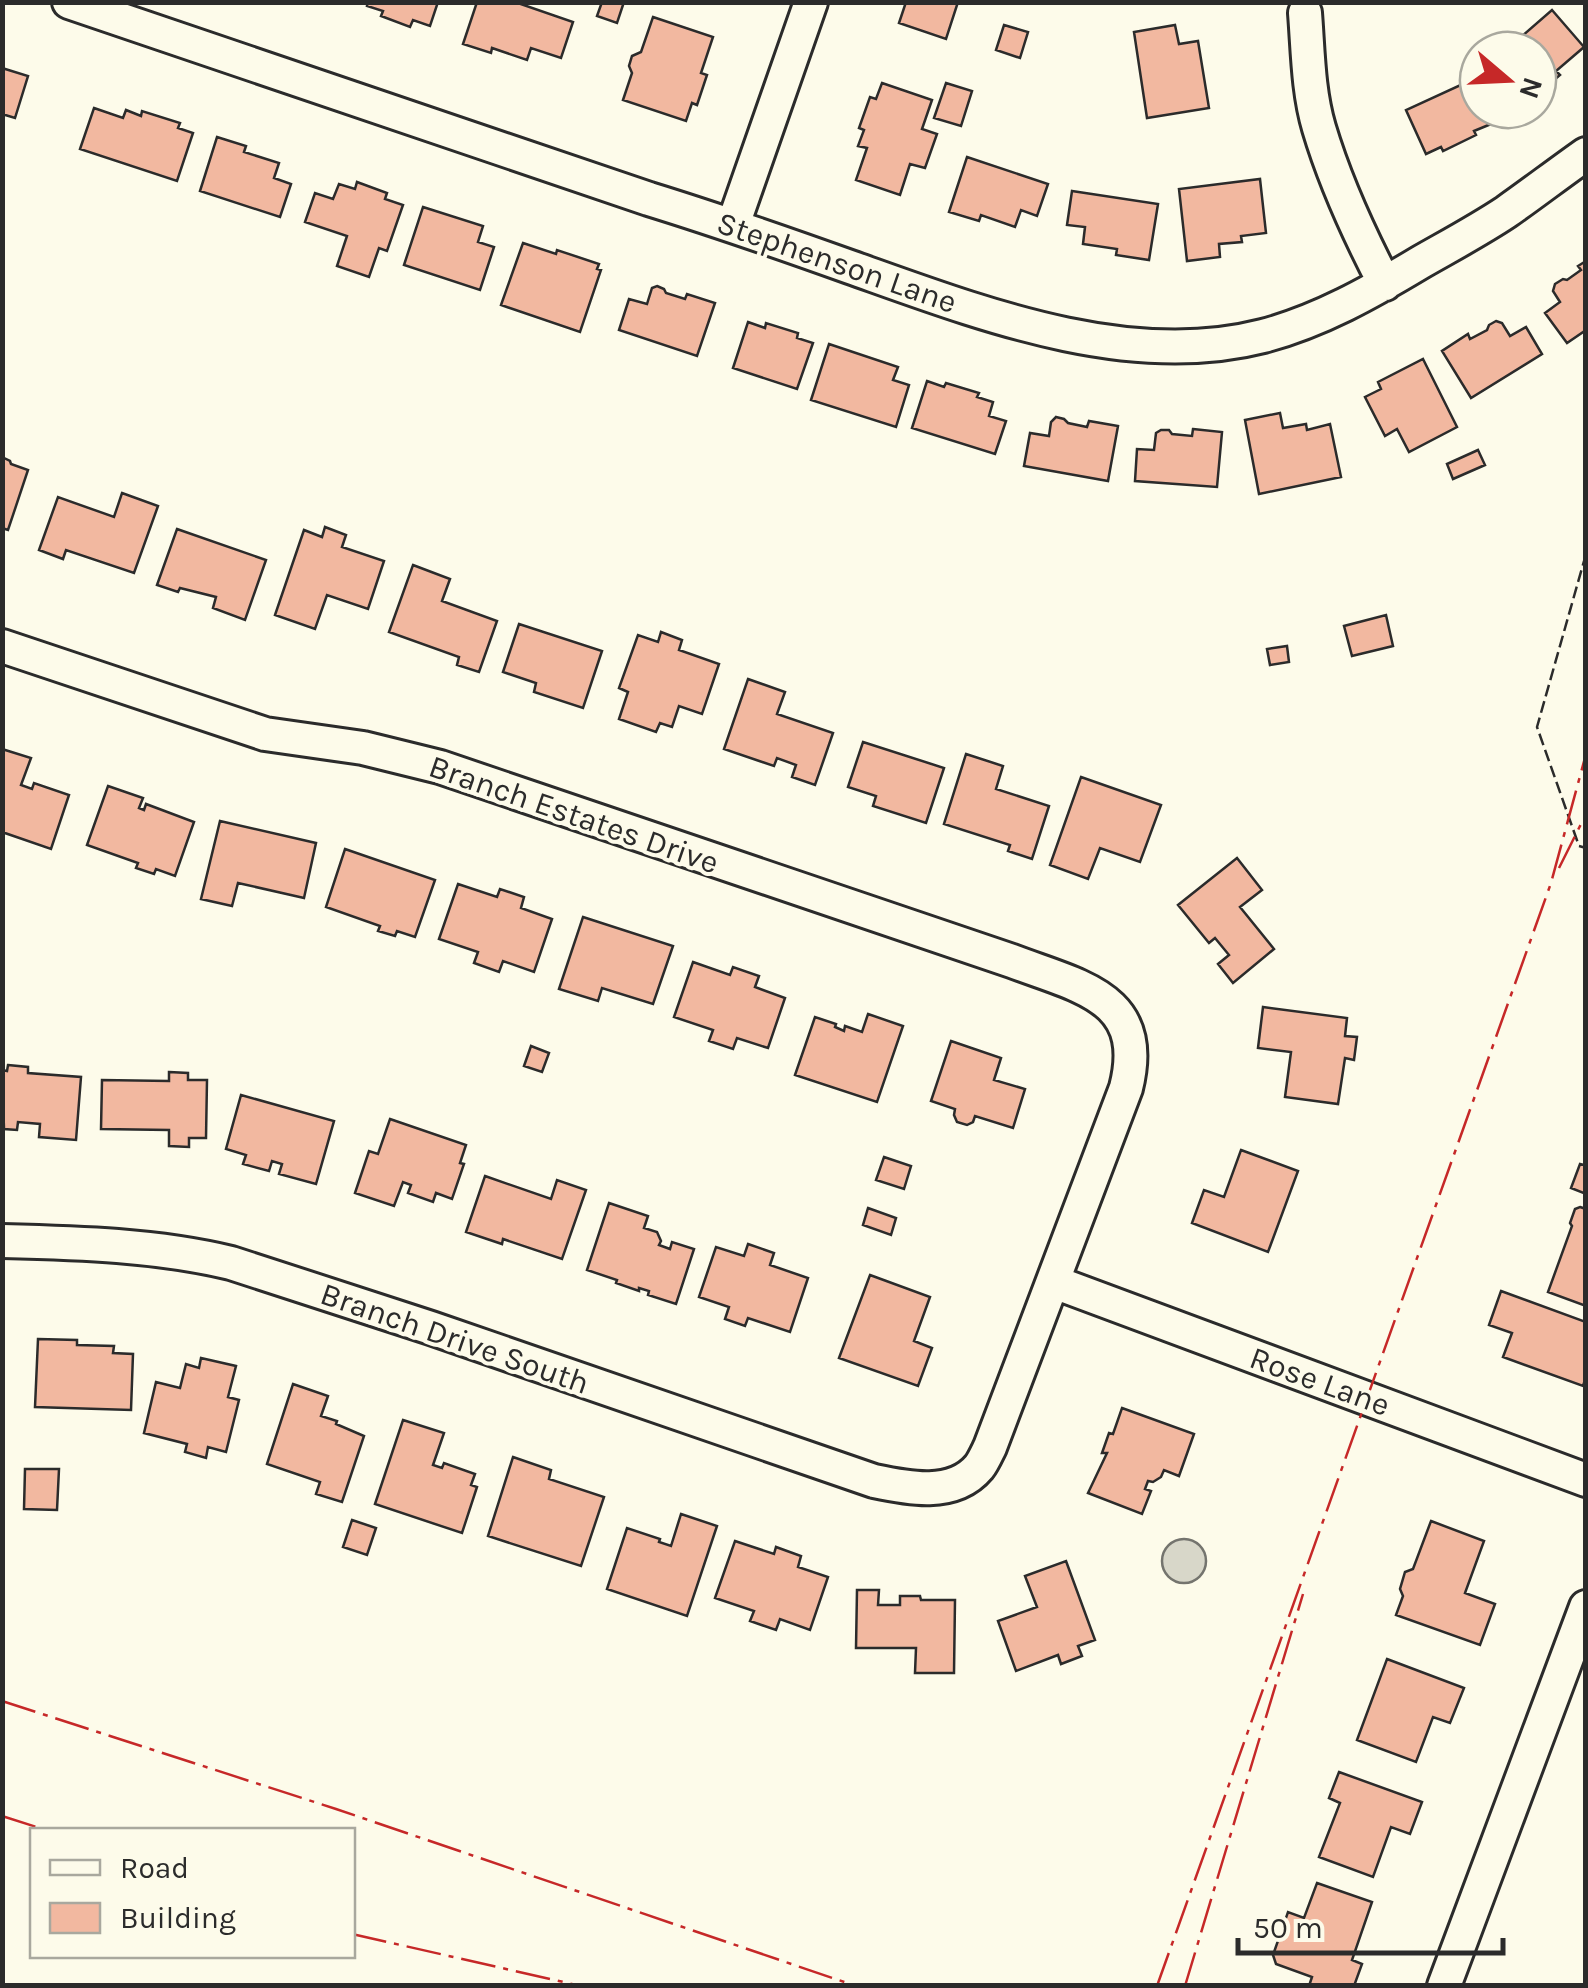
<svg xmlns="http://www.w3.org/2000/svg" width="1588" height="1988" viewBox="0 0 1588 1988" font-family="Karla,sans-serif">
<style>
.water{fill:#d8d7c9;stroke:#74746e;stroke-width:2.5}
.building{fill:#f2b8a0;stroke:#2b2b2b;stroke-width:2.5}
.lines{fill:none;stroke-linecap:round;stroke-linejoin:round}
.street-casing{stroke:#2b2b2b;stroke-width:38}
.street{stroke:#fdfbea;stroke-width:32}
.fence{stroke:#2b2b2b;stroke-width:2.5;stroke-dasharray:12 5;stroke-linecap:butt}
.power{stroke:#c62828;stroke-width:2.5;stroke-dasharray:35 8 5 8;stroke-linecap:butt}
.labels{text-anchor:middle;stroke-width:8;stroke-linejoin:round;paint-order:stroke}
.street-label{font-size:32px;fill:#2b2b2b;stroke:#fdfbea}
</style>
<rect width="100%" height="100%" fill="#fdfbea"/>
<path class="water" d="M1162 1561a22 22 0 1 1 44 0a22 22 0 1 1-44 0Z"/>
<path class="building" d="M368,2H438L430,26L413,20L410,27L381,16L383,11L367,6Z
M477,2H515L573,22L561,58L531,48L527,60L492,48L491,53L463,44Z
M602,2H624L617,23L597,16Z
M906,2H958L946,39L899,23Z
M1552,10L1584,47L1556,71L1560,75L1538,94V50H1506Z
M653,17L713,37L701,73L707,75L697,105L692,103L686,121L623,100L632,73L629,66L632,56L641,52Z
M1004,25L1028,32L1020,58L996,50Z
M1175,25L1179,44L1198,41L1209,108L1147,118L1134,32Z
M2,68L28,76L15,118L2,114Z
M1478,77V110H1504L1488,118L1491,124L1474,131L1476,135L1443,151L1441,147L1426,154L1406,110Z
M882,83L932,100L922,129L937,134L925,168L910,164L900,195L856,180L867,148L858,146L864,130L859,128L870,97L876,99Z
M946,83L972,91L961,126L934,118Z
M94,108L123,118L126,110L141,116L142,111L180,123L178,128L193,133L177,181L80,149Z
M217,137L246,146L244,152L279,163L274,178L291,184L280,217L200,191Z
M967,157L1048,184L1037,216L1021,210L1015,227L981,215L979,221L949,212Z
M1260,179L1266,233L1241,236L1242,242L1219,244L1220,257L1187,261L1179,189Z
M357,182L387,193L385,199L403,205L387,251L379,248L369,277L337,266L347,236L305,222L315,193L333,199L339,184L355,189Z
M1072,191L1158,204L1149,260L1116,255L1117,249L1083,244L1085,227L1067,225Z
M423,207L483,226L478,242L494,247L480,290L404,265Z
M523,243L556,254L557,250L599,264L597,269L601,270L580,332L501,305Z
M1586,261V330L1567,343L1545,313L1560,302L1553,291L1555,284L1563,279L1567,280L1581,270L1578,266Z
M657,286L664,289L666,293L685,299L687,294L715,303L697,356L619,330L629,299L647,304L652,288Z
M1496,321L1502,323L1510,336L1526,327L1542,354L1471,398L1442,351L1468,334L1470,339L1487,330L1489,325Z
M748,322L765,328L766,323L798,333L797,338L813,343L797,389L733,368Z
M829,344L898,367L893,380L909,385L896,427L811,400Z
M1423,359L1457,427L1409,452L1397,429L1385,436L1365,397L1381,389L1378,382Z
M927,381L944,387L946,383L979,393L977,397L993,402L989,416L1006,421L995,454L912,428Z
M1280,413L1283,428L1306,424L1307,430L1330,424L1341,477L1259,494L1245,420Z
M1056,417L1064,419L1068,423L1087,427L1089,421L1118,426L1108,481L1024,466L1030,433L1049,436L1051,422Z
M1193,429L1222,432L1217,487L1135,481L1137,449L1154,450L1156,433L1161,430H1169L1172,434L1192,436Z
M1478,450L1485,465L1453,479L1447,464Z
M2,457L10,461L11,464L28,470L8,530L2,528Z
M122,493L158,506L134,573L66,550L63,559L39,550L58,497L114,517Z
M325,527L346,535L342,547L384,561L368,609L327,595L315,629L275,615L304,530L322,537Z
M177,529L266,560L245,620L213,608L216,597L180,588L178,592L157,585Z
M413,565L450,579L442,601L497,621L479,672L457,665L459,657L389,632Z
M1386,615L1393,646L1352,656L1344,626Z
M519,624L602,651L583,708L534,692L536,683L503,672Z
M661,632L682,640L679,650L719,664L702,714L679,706L672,727L660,723L656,732L619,719L628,692L619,688L638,635L658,642Z
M1287,646L1289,662L1270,665L1267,649Z
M748,679L785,692L777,714L833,733L815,785L792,777L796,765L777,758L774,766L724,749Z
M863,742L944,768L926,823L873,806L876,796L848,787Z
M2,749L31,758L21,785L32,789L34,783L69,795L51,849L2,832Z
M966,754L1003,766L996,789L1049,806L1032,859L1008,851L1010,845L944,824Z
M1081,777L1161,805L1140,862L1100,848L1088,879L1050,865Z
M108,786L143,798L139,808L144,810L146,804L194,822L175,876L156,869L154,874L136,868L138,863L87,845Z
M220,821L316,843L304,898L238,883L232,906L201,899Z
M345,849L435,880L415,937L397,931L395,936L378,931L380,926L326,907Z
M1237,858L1262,890L1240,907L1274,949L1233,983L1218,964L1229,955L1215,938L1209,943L1178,905Z
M458,884L497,897L500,889L524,897L521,908L552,919L534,972L503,961L499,972L474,963L478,952L439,939Z
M583,917L673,946L653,1004L602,988L598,1001L559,989Z
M693,962L730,975L733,967L759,976L755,987L785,998L768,1048L737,1038L733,1049L709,1041L713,1030L674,1017Z
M1263,1007L1347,1018L1345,1036L1357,1037L1354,1060L1345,1058L1338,1104L1285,1097L1291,1052L1258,1048Z
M868,1014L903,1026L877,1102L795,1075L815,1017L836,1024L835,1027L844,1031L845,1026L862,1032Z
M951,1041L1001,1058L994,1080L1025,1089L1013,1128L975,1116L973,1122L967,1125L957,1122L954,1115L955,1109L931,1101Z
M531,1046L549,1053L542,1072L524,1066Z
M8,1065L28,1067V1073L81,1077L76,1140L39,1137L40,1124L18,1122L17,1130L4,1129L2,1070L7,1071Z
M169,1072L188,1073V1080H207L206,1138H189V1147L169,1146V1130L101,1129L102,1080L169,1081Z
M241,1095L334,1121L316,1184L279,1174L282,1164L272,1161L269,1171L243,1164L246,1155L226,1149Z
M390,1119L466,1145L460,1163L464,1164L452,1199L436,1193L433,1202L408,1193L411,1185L403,1182L394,1206L355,1193L369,1151L378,1154Z
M1241,1150L1298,1171L1268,1252L1192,1223L1204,1190L1224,1197Z
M884,1157L911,1166L904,1189L876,1180Z
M1586,1161V1194L1571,1188L1580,1164L1584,1165Z
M485,1176L551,1199L557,1180L586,1190L562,1259L503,1239L502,1244L466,1232Z
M609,1203L648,1216L644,1228L657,1232L661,1241L659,1245L670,1249L672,1242L694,1249L676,1304L648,1295L649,1291L639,1288V1291L616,1283L617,1280L587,1270Z
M1580,1207L1586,1209V1306L1548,1292L1572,1226L1570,1223L1575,1209Z
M868,1208L896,1218L891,1235L863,1225Z
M748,1244L774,1253L770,1265L808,1278L790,1332L748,1318L745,1326L725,1319L729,1307L699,1297L716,1247L744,1256Z
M870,1275L930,1297L914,1341L932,1348L918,1386L839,1358Z
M1501,1291L1586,1322V1377L1583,1386L1503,1357L1512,1333L1489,1325Z
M38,1339L77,1340V1345L114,1346L113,1353L133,1354L131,1410L35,1407Z
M201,1358L236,1366L228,1397L239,1400L226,1452L208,1447L206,1458L185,1452L187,1444L144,1433L156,1382L180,1388L186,1364L199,1368Z
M293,1384L328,1396L321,1416L337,1421L336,1424L364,1436L342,1502L316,1494L320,1482L267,1464Z
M1122,1408L1194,1434L1179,1476L1164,1470L1161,1477L1153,1482L1148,1481L1145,1489L1151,1491L1142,1514L1088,1493L1107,1453H1102L1109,1433L1113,1434Z
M403,1420L444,1433L433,1465L442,1468L444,1463L475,1474L471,1485L477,1487L462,1533L375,1504Z
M513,1457L551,1470L549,1479L604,1497L581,1566L488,1536Z
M25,1469H59L57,1510L24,1509Z
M681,1514L717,1526L687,1616L607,1589L627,1528L660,1539L659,1542L671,1546Z
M352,1520L376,1528L367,1555L343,1547Z
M1431,1521L1484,1541L1465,1593L1495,1604L1480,1645L1396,1615L1403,1596L1400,1589L1405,1572L1413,1569Z
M735,1541L774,1554L776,1547L801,1556L798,1567L828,1577L810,1630L780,1619L776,1630L750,1621L754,1611L715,1598Z
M1066,1561L1095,1640L1078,1646L1082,1656L1061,1664L1058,1655L1016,1671L998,1621L1037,1607L1025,1576Z
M857,1590H879L878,1605H900V1596H920L921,1600H955L954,1673H915L916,1648H856Z
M1387,1659L1464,1688L1450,1723L1433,1717L1416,1762L1357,1740Z
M1339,1772L1422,1802L1410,1834L1391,1827L1373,1877L1319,1857L1340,1803L1329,1798Z
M1317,1883L1372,1902L1352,1960L1362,1964L1354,1986H1309L1312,1977L1276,1964L1273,1955L1288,1912L1304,1918Z"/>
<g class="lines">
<g class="street-casing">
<path id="street" d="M69,2L649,199C717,220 783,243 850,267C977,312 1127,371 1263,336C1320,321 1371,292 1421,262C1449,246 1479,230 1506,212C1533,193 1559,173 1586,154
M1305,13C1308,51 1308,91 1319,128C1335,182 1359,234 1385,284
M733,225L811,2
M2,646L265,734L363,748L440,767L1012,961C1080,987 1149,997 1126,1088L990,1447C987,1453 983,1462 979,1467C953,1498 907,1488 874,1481L431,1328L231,1263C156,1245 80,1243 2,1241
M1054,1282L1586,1480
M1444,1986L1586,1607"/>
</g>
<use href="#street" class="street"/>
<path class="fence" d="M1586,554L1537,727L1579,846L1586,848"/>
<path class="power" d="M1559,868L1586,814
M2,1701L336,1809L856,1986
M2,1816L46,1830
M352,1934L581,1986
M1157,1986L1551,883L1586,754
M1185,1986L1303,1594"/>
</g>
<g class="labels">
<g class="street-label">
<text transform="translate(837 262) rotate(19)" y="11">Stephenson Lane</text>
<text transform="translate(574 814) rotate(19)" y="11">Branch Estates Drive</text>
<text transform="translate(455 1338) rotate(19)" y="11">Branch Drive South</text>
<text transform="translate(1320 1381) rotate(20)" y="11">Rose Lane</text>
</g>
</g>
<rect width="1588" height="1988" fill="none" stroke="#2b2b2b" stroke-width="10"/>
<rect x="30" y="1828" width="325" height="130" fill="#fdfbea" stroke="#a9a89e" stroke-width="2.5"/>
<rect x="50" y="1860" width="50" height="15" fill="#fdfbea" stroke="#a9a89e" stroke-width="2.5"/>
<text x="120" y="1878" font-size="30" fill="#2b2b2b">Road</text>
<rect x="50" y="1903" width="50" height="30" fill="#f2b8a0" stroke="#a9a89e" stroke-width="2.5"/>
<text x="120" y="1928" font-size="30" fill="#2b2b2b">Building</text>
<g transform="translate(1508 80) rotate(109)"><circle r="48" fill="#fdfbea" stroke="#a9a89e" stroke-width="2.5"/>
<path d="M0-8L18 38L0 25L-18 38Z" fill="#c62828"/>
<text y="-15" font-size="28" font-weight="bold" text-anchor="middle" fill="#2b2b2b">N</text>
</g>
<path d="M1238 1938v15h265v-15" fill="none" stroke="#2b2b2b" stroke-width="5"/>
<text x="1253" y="1938" font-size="30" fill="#2b2b2b" stroke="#fdfbea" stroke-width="8" paint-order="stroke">50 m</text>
</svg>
